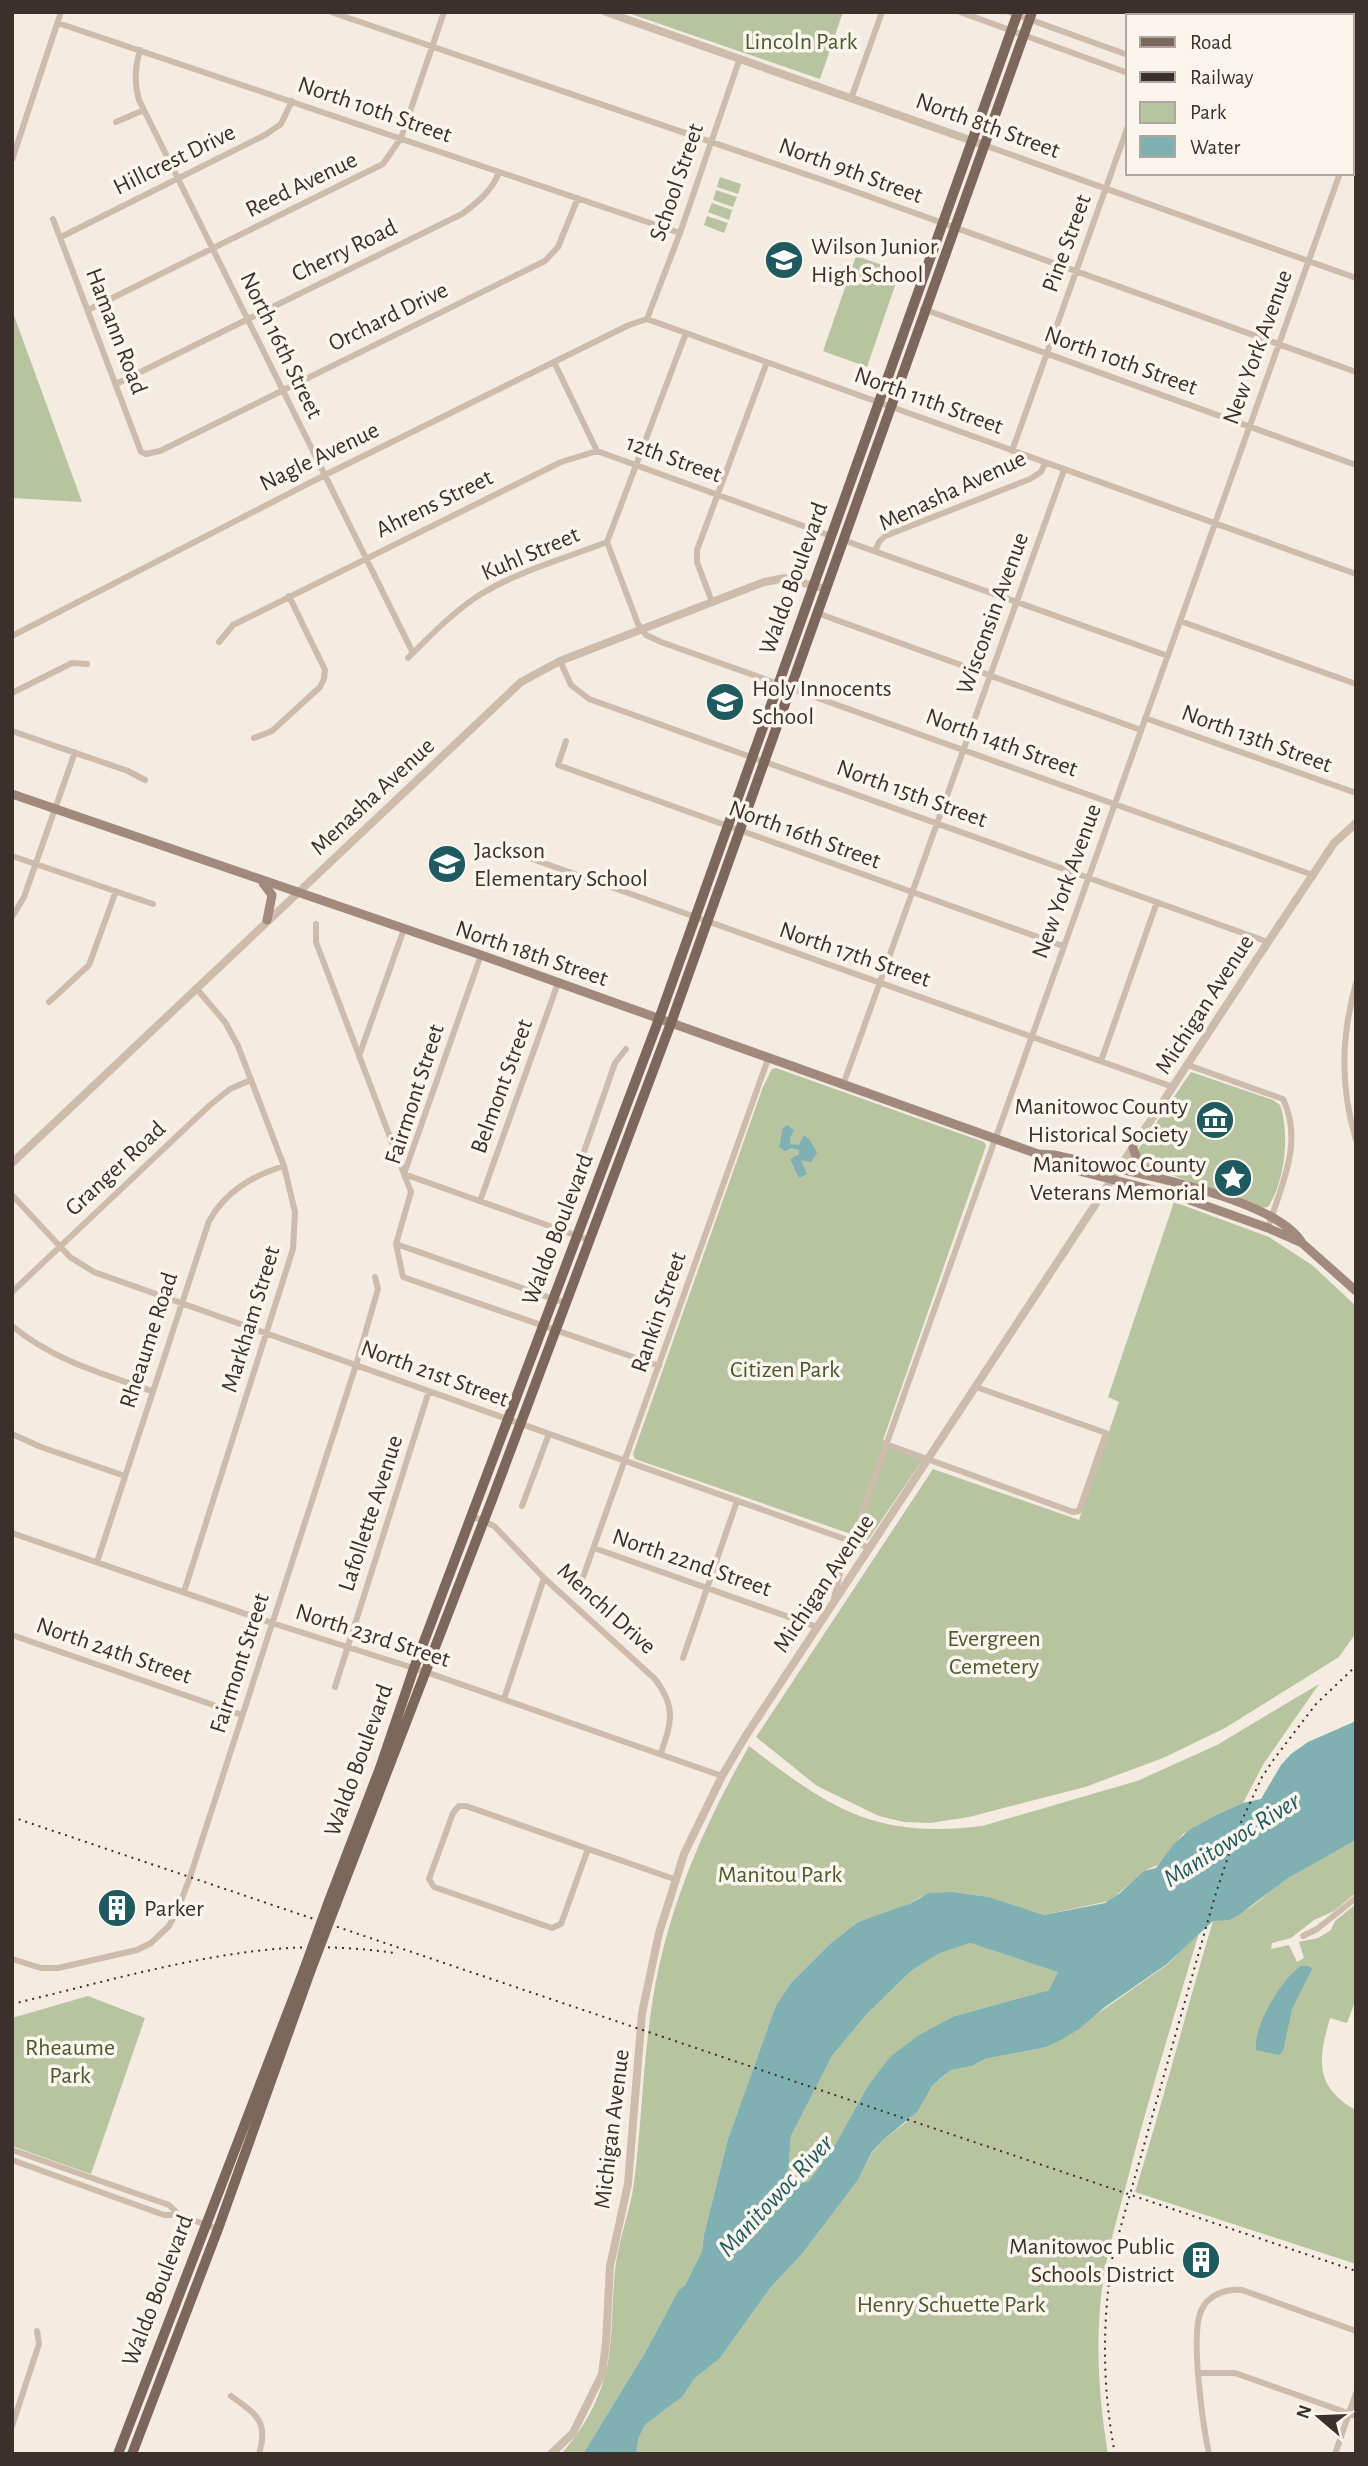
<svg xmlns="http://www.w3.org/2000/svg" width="1368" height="2466" viewBox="0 0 1368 2466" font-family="'Alegreya Sans',sans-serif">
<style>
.green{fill:#b8c4a0}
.water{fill:#7fb0b2;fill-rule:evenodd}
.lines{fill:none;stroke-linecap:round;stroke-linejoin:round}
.minor{stroke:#cdbbac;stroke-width:6}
.tertiary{stroke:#cdbbac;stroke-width:8}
.secondary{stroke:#a18a7d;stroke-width:9}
.primary{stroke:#7d675c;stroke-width:10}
.rail{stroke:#3b302b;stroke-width:2;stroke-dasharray:2 5;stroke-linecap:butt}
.primary-bridge{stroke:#7d675c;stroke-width:10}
.labels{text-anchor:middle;stroke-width:7;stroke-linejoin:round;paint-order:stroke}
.park-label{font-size:24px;fill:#4a5a2e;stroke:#fbf5ee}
.street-label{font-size:24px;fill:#3b302b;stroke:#fbf5ee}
.poi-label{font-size:24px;fill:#3b302b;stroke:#fbf5ee;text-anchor:start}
.water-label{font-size:26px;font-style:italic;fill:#1f5a5e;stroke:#fbf5ee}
</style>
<rect width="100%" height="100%" fill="#f4ebe1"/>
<path class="green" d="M625,12H843L820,79Z
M720,177L741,184L738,194L717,187Z
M716,190L737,197L733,207L713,200Z
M712,203L732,210L729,220L708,212Z
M707,216L728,223L724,233L704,225Z
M856,256L900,271L867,367L823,351Z
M12,310L82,502L12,498Z
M776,1068L984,1142L986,1146L883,1440L925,1456L868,1540L635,1459L633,1454L763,1087L772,1069Z
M1191,1072L1273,1100L1280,1105C1290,1134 1285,1182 1268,1207L1262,1208L1144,1165L1138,1153L1139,1148Z
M1174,1202L1269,1237L1312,1265L1356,1306V1633L1339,1657L1225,1728L1163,1758L1085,1787L969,1817L930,1823L904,1822L879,1816L817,1786L756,1737L933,1469L1079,1520L1119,1402L1108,1397Z
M1319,1684L1264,1763L1243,1803L1218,1814L1183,1834L1158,1865L1148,1869L1109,1901L1044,1915L989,1897L953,1892L920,1897L904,1907L858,1922L831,1943L791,1983L776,2005L728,2139L704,2234L702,2251L685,2285L678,2291L646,2351L583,2454H561C585,2428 605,2391 609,2355C613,2327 612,2299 615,2271C618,2241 630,2212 634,2183C642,2121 643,2059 653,1998C668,1907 704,1825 749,1746C831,1809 875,1839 982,1826L1137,1781L1217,1745Z
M1356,1840V1893L1334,1911L1314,1920L1291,1938L1272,1943L1271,1949L1289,1945L1297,1962L1304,1958L1299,1942L1318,1938L1331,1930L1335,1921L1356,1904V1999L1347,2023L1330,2018C1318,2059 1314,2087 1356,2110V2264L1135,2192C1163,2102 1186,2011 1213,1921C1248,1918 1261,1896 1288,1878C1310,1864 1334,1853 1356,1840Z
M1199,1933C1175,2013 1150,2093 1129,2174C1119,2212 1107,2250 1102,2289C1095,2343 1099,2400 1108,2454H636L639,2437L645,2425L683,2396L694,2379L720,2358L771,2287L802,2254L858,2180L872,2153L882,2141L909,2120L932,2086L951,2070L972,2066L985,2059L1047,2047L1059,2041L1168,1964Z
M970,1943L1059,1972L1049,1990L955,2016L838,2140L809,2181L787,2187L791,2136L832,2056L866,2015L911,1971L938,1954Z
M88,1996L145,2018L91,2174L12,2146V2018Z"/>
<path class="water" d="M787,1125L794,1130L790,1138V1144L799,1145L804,1135L810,1140L817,1153L811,1162L801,1160L807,1174L799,1178L790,1159L799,1154V1150L791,1148L785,1151L779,1147L783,1128Z
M1356,1721V1840L1288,1878L1239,1915L1229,1920L1213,1921L1167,1964L1105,2007L1079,2029L1059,2041L1047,2047L985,2059L972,2066L951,2070L941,2078L932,2086L917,2112L882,2141L872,2152L858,2180L802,2254L771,2287L720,2358L694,2379L683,2396L645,2425L639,2437L636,2454H583L646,2351L678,2291L685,2285L702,2251L704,2234L728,2139L776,2005L791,1983L831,1943L858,1922L909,1904L929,1893L953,1892L989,1897L1044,1915L1105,1903L1120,1893L1144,1871L1156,1868L1173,1845L1189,1830L1218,1814L1243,1803L1261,1799L1281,1765L1291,1754L1308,1742ZM970,1943L1058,1972L1049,1990L955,2016L919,2035L890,2057L868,2086L838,2140L809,2181L787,2187L791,2136L832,2056L866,2015L911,1971L938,1954Z
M1301,1966H1309L1312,1969L1292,2009L1283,2051L1279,2055L1256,2050C1253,2027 1281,1979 1301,1966Z"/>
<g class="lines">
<path class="minor" d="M331,12L837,185L1356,372
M960,12L1128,73
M1009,12L1128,55
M1310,12L1319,16
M1168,16L1169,12
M58,23L680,233
M1352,28L1356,29
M140,50C135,68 134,81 139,100L413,653
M852,96L882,12
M116,122L144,110
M1352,138L1356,128
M984,145L1356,278
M1352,152L1356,154
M12,160L61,12
M53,219L141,452L146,454L160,451L545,261L558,247L578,198
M61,237L265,135L281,124L292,101
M923,309L1356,465
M88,310L383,164L401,138L444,12
M647,319L1356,574
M647,319L680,233L740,58
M686,333L607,542L638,624L646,635L661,642L1313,875
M554,362L597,451L831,536
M116,384L462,214C478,202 492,191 499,172
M1012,451L1128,126
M843,540L1168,656
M875,551L879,542L885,536L1030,479L1041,472L1045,463
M712,602L697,562V550L767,362
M817,613L1141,730
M1180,621L1356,684
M12,636L325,475L629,325L647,319
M219,642L233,625L561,462L597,451
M408,658C430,636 454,611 481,594C519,571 566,558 607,542
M560,661L571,685L589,699L1268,942
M12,693L72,663L87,664
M1145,718L1356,793
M12,731L128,771L145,780
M254,738L272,731L320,687L324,679L325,670L289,596
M566,741L558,765L1063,946
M12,856L153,904
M524,856L1173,1087
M12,917L24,897L75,752
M316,924V942L404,1174L589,1240
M481,955L404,1174L411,1192L396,1244L403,1277L659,1366
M1356,983C1341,1037 1340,1087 1356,1140
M49,1002L89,965L116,891
M359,1056L404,929
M1101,1061L1157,902
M1188,1065L1283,1099C1304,1142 1281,1186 1268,1228
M843,1085L1064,470
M12,1195L70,1257L94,1272L870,1548
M480,1201L558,983
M557,1229L615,1063L626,1049
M396,1244L565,1303
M12,1292L210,1105L230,1089L251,1080
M12,1326C53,1360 103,1374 152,1391
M12,1434L41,1447L125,1476
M886,1444L1073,1512L1079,1511L1106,1433L976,1387
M522,1506L549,1434
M472,1516L494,1526L544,1578L655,1679C676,1707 672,1721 661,1753
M12,1533L272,1623L426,1672L722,1776
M594,1548L817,1627
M97,1562L209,1221C226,1191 252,1176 284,1166
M583,1577L768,1059
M184,1592L293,1249L295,1212L284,1166L238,1046L225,1022L196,988
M834,1599L839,1577L1340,173
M12,1635L242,1715
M683,1658L737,1501
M335,1687L429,1391
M504,1699L544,1578
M588,1849L561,1924L552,1928L434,1887L429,1879L453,1813L459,1806H466L674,1879
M1303,1936L1317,1929L1356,1898
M12,1959L41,1968H58L137,1950L151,1943L169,1926L178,1909L190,1877L356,1365L378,1289L375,1277
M12,2150L169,2205L179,2215
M12,2160L164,2215H179L218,2229
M1199,2373H1235L1356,2416
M231,2396C256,2414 269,2421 259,2454
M12,2426L39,2344L37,2331
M1209,2454C1203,2425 1190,2336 1201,2311C1208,2294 1226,2289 1242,2290L1356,2331
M1335,2454L1356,2393"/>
<path class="tertiary" d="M606,12L984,145
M12,1163L521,682L560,661L764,582L785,578L826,589
M551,2454L573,2433L602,2374L606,2343L610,2266L628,2184L642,2013L659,1933L684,1854L722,1776L745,1737L1268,942L1334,843L1356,823"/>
<path class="secondary" d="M12,794L481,955L1038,1154L1055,1155C1109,1168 1275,1195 1302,1243L1356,1291
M263,883L272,895L267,920
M1133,1148L1139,1165L1155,1175
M1039,1154L1071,1169L1181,1197L1268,1228L1302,1243"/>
<path class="primary" d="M329,1901L380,1768L414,1668L659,1019L1018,12
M336,1904L493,1497L671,1023L1032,12
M118,2454L304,1970
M132,2454L218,2229L310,1972"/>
<path class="rail" d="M12,1817L1356,2271
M12,2004C101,1983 197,1954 288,1948C324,1946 360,1948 395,1953
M1115,2454C1102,2387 1102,2320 1113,2254L1215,1896L1236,1833L1262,1777L1274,1759L1316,1704L1356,1666"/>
<path class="primary-bridge" d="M304,1970L329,1901
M310,1972L336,1904"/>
</g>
<defs>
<g id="school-disc" transform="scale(2.0125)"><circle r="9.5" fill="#1f5a5e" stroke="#fbf5ee"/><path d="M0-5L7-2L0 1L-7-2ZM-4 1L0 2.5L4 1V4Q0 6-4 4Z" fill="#fff"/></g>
<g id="museum-disc" transform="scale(2.0125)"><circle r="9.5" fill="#1f5a5e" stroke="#fbf5ee"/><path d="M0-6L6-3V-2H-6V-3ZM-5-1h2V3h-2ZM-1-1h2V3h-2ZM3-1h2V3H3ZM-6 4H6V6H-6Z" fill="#fff"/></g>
<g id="sight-disc" transform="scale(2.0125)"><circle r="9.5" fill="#1f5a5e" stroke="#fbf5ee"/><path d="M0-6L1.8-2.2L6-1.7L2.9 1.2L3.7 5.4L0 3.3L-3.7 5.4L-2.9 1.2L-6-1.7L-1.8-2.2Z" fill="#fff"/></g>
<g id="building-disc" transform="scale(2.0125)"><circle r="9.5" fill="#1f5a5e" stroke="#fbf5ee"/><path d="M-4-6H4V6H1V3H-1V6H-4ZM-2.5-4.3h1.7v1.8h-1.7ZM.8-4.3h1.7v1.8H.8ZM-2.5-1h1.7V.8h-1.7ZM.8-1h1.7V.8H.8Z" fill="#fff"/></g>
</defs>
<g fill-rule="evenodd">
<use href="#school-disc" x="784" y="260"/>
<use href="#school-disc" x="725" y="702"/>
<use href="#school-disc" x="447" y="864"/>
<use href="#museum-disc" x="1215" y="1120"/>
<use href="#sight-disc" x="1233" y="1178"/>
<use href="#building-disc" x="117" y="1908"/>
<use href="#building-disc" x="1201" y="2260"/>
</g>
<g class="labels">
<g class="park-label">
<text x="801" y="49">Lincoln Park</text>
<text x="785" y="1377">Citizen Park</text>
<text x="994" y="1646">Evergreen<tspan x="994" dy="28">Cemetery</tspan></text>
<text x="780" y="1882">Manitou Park</text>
<text x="70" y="2055">Rheaume<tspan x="70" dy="28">Park</tspan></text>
<text x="951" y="2312">Henry Schuette Park</text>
</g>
<g class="street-label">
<text transform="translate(375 109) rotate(19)" y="8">North 10th Street</text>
<text transform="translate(988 125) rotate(20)" y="8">North 8th Street</text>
<text transform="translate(174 159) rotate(-26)" y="8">Hillcrest Drive</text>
<text transform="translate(851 170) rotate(20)" y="8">North 9th Street</text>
<text transform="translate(676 182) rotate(-71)" y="8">School Street</text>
<text transform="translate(301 184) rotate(-26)" y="8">Reed Avenue</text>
<text transform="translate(1066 243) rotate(-70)" y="8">Pine Street</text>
<text transform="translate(344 250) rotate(-26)" y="8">Cherry Road</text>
<text transform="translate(388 316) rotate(-26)" y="8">Orchard Drive</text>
<text transform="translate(117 331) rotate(69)" y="8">Hamann Road</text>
<text transform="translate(282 345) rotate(64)" y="8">North 16th Street</text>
<text transform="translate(1257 347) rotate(-70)" y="8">New York Avenue</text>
<text transform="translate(1121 360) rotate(20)" y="8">North 10th Street</text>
<text transform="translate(929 400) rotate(20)" y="8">North 11th Street</text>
<text transform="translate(319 456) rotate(-26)" y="8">Nagle Avenue</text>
<text transform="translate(674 458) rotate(20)" y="8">12th Street</text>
<text transform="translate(952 490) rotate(-25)" y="8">Menasha Avenue</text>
<text transform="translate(434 503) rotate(-26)" y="8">Ahrens Street</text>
<text transform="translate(530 553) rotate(-23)" y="8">Kuhl Street</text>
<text transform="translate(793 578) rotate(-70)" y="8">Waldo Boulevard</text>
<text transform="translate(992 613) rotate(-70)" y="8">Wisconsin Avenue</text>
<text transform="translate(1257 738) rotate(20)" y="8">North 13th Street</text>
<text transform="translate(1002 742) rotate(20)" y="8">North 14th Street</text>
<text transform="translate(912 793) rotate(20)" y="8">North 15th Street</text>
<text transform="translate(372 796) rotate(-43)" y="8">Menasha Avenue</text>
<text transform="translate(805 834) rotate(20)" y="8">North 16th Street</text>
<text transform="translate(1066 881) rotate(-70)" y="8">New York Avenue</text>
<text transform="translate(532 953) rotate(19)" y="8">North 18th Street</text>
<text transform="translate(855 954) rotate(19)" y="8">North 17th Street</text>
<text transform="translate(1204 1004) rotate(-57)" y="8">Michigan Avenue</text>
<text transform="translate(501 1086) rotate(-70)" y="8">Belmont Street</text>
<text transform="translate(414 1094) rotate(-72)" y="8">Fairmont Street</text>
<text transform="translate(115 1168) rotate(-43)" y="8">Granger Road</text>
<text transform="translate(557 1229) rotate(-69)" y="8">Waldo Boulevard</text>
<text transform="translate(658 1312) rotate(-71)" y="8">Rankin Street</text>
<text transform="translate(250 1319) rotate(-73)" y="8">Markham Street</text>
<text transform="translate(148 1340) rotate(-72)" y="8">Rheaume Road</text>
<text transform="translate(435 1373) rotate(20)" y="8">North 21st Street</text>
<text transform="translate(370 1513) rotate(-72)" y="8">Lafollette Avenue</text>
<text transform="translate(692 1562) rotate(19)" y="8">North 22nd Street</text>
<text transform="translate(823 1583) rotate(-56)" y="8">Michigan Avenue</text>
<text transform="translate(607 1608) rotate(42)" y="8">Menchl Drive</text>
<text transform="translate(373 1635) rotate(18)" y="8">North 23rd Street</text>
<text transform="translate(114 1650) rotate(19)" y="8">North 24th Street</text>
<text transform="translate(239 1663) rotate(-72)" y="8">Fairmont Street</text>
<text transform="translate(358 1760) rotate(-70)" y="8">Waldo Boulevard</text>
<text transform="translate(611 2129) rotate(-83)" y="8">Michigan Avenue</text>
<text transform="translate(157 2290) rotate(-69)" y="8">Waldo Boulevard</text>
</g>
<g class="poi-label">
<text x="811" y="254">Wilson Junior<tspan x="811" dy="28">High School</tspan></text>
<text x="752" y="696">Holy Innocents<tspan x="752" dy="28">School</tspan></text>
<text x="474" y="858">Jackson<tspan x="474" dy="28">Elementary School</tspan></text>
<text x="1188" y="1114" text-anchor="end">Manitowoc County<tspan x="1188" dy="28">Historical Society</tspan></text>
<text x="1206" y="1172" text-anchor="end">Manitowoc County<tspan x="1206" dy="28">Veterans Memorial</tspan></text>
<text x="144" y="1916">Parker</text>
<text x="1174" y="2254" text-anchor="end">Manitowoc Public<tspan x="1174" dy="28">Schools District</tspan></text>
</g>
<g class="water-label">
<text transform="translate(1231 1839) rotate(-32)" y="9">Manitowoc River</text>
<text transform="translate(775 2195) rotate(-47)" y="9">Manitowoc River</text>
</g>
</g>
<rect width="1368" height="2466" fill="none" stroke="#3b302b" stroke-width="28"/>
<rect x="1126" y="14" width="228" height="161" fill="#fbf5ee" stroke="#aea6a0" stroke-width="2"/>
<rect x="1140" y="37" width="35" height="10" fill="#7d675c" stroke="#aea6a0" stroke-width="2"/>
<text x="1190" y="49" font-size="21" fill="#3b302b">Road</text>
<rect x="1140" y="72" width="35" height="10" fill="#3b302b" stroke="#aea6a0" stroke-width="2"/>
<text x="1190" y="84" font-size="21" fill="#3b302b">Railway</text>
<rect x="1140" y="102" width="35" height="21" fill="#b8c4a0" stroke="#aea6a0" stroke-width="2"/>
<text x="1190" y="119" font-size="21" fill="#3b302b">Park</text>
<rect x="1140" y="136" width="35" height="21" fill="#7fb0b2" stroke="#aea6a0" stroke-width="2"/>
<text x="1190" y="154" font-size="21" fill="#3b302b">Water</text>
<g transform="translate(1319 2417) rotate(289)" stroke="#fbf5ee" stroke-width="5" paint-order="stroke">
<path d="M0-5L12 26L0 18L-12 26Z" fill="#3b302b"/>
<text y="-10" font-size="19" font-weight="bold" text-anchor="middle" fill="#3b302b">N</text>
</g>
</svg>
